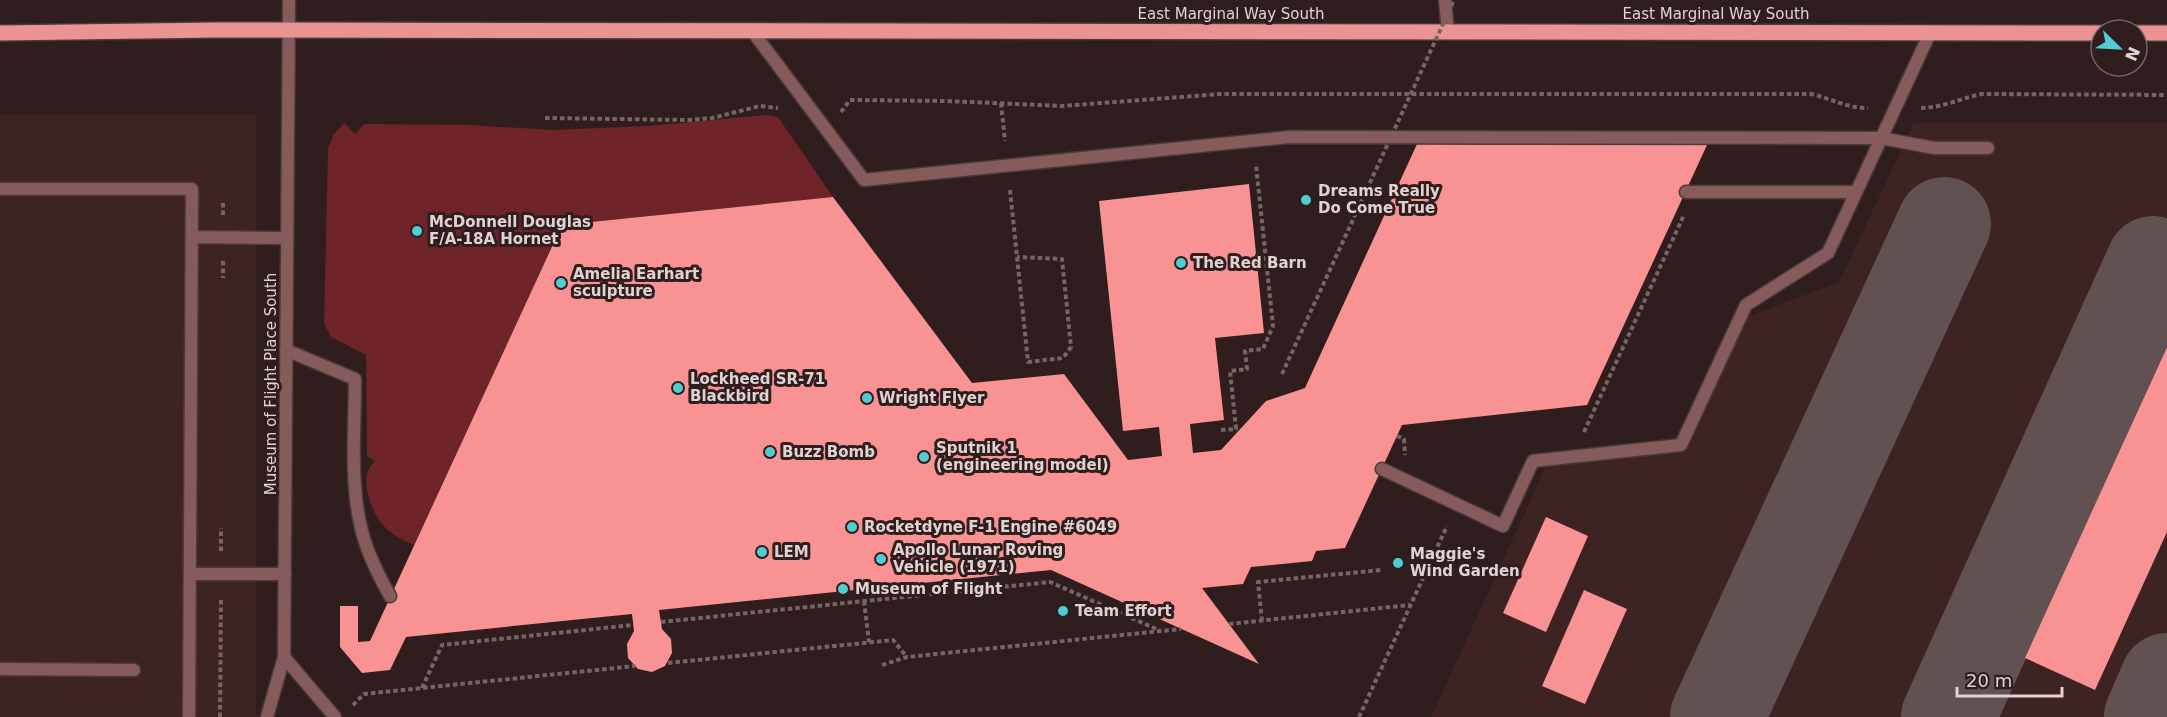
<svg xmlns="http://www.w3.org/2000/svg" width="2167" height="717" viewBox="0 0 2167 717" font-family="'DejaVu Sans',sans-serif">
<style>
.built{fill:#3e2323}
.green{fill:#6e2429}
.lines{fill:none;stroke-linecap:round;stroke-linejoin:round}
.taxiway{stroke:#625151;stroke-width:94}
.building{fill:#f89293}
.service-casing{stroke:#4c3a3a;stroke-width:15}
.minor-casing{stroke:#4c3a3a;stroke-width:15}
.primary-casing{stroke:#4c3a3a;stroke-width:18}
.path{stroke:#766565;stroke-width:4;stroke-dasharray:4.5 3;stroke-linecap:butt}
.service{stroke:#855b5b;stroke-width:12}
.minor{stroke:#855b5b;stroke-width:12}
.primary{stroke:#e99393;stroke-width:15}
.path-bridge{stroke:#766565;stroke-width:4;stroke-dasharray:4.5 3;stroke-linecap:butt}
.poi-dot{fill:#51ccd2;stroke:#301d1d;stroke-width:2}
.labels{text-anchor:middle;stroke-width:6;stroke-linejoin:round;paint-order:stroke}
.street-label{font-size:15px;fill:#e0d2d2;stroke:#301d1d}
.poi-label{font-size:15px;font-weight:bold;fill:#e0d2d2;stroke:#301d1d;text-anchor:start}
</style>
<rect width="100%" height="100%" fill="#301d1d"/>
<path class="built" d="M0,114L256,115V717H0Z
M1914,123H2167V717H1431L1547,464L1690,446L1745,318L1839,282Z"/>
<path class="green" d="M766,115L778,117L833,197L562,225L414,545C402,540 390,534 382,524C372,512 361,482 369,469C370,466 373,464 375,461L367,456L366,355L331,337L324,323L328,148L334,134L344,123L355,134L364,124L469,125L554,130L647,126Z"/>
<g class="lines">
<path class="taxiway" d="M1717,717L1944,224
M1948,717L2153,263
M2151,717L2167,680"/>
</g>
<path class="building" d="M1417,144L1707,145L1587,405L1402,425L1345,548L1316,551L1312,561L1251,567L1243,584L1202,588L1259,664L1051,570L659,610L662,629L671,639L672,653L665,666L652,672L638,669L628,658L627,644L634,631L632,614L406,637L390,670L362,673L340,647V606H358V642L370,641L562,225L833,197L972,383L1064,374L1128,460L1162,456L1159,427L1123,431L1099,201L1249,184L1264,333L1215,338L1224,420L1190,424L1193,453L1221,450L1266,401L1305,388Z
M2167,347V532L2095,690L2025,658Z
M1546,517L1588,536L1546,632L1503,613Z
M1584,590L1627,609L1585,704L1542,686Z"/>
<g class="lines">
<g class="service-casing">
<path id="service" d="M1445,0L1448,32
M753,32L864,180L1290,137L1881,138L1934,148H1988
M0,189H192L189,717
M1686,192H1856
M192,237L287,238
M286,350L355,379C355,426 350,477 360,523C365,549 377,573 390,596
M1382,469L1503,526L1533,461L1681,445L1746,305L1828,253L1930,33
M190,574H285
M0,669L134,670
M267,717L284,657"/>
</g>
<g class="minor-casing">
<path id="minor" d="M289,0L284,657L335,717"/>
</g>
<g class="primary-casing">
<path id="primary" d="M0,33L216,30L2101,33
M2137,33H2167"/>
</g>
<path class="path" d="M1001,103L1005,141
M1921,108C1942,108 1961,98 1982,94L2167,95
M841,112L850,100L946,101L1062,106L1221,94H1811C1833,99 1846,108 1868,108
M545,118L689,120L712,118L760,106L778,108
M1010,190L1028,362L1063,358L1071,347L1062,259L1017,257
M223,215V200
M223,261V278
M1221,430L1236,429L1230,371L1247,369L1245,351L1263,349L1273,326L1256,165
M1584,432L1684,215
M1397,436L1404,439L1405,455
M221,551V528
M864,601L869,642
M1262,621L1258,582L1381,570
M661,622L1050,582L1161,631
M1229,624L1410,605
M668,663L893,640L907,657
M882,665L907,657L1181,629
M422,688L442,645L633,625
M353,705L364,694L635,666
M220,717L221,597
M1359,717L1447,526"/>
<use href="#service" class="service"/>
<use href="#minor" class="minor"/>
<use href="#primary" class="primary"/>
<path class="path-bridge" d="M1282,374L1454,0"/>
</g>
<g class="poi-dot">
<circle cx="1306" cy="200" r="6"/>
<circle cx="417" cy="231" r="6"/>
<circle cx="1181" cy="263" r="6"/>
<circle cx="561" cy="283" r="6"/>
<circle cx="678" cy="388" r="6"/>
<circle cx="867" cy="398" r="6"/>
<circle cx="770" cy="452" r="6"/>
<circle cx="924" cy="457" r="6"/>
<circle cx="852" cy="527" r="6"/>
<circle cx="762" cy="552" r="6"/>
<circle cx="881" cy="559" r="6"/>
<circle cx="1398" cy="563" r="6"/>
<circle cx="843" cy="589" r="6"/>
<circle cx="1063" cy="611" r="6"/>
</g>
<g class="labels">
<g class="street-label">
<text x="1231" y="19">East Marginal Way South</text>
<text x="1716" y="19">East Marginal Way South</text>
<text transform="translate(271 384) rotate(-90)" y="5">Museum of Flight Place South</text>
</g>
<g class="poi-label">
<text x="1318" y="196">Dreams Really<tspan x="1318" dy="17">Do Come True</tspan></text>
<text x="429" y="227">McDonnell Douglas<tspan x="429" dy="17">F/A-18A Hornet</tspan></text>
<text x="1193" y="268">The Red Barn</text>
<text x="573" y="279">Amelia Earhart<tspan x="573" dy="17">sculpture</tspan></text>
<text x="690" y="384">Lockheed SR-71<tspan x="690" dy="17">Blackbird</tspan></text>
<text x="879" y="403">Wright Flyer</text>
<text x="936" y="453">Sputnik 1<tspan x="936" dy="17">(engineering model)</tspan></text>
<text x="782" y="457">Buzz Bomb</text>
<text x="864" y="532">Rocketdyne F-1 Engine #6049</text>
<text x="893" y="555">Apollo Lunar Roving<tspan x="893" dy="17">Vehicle (1971)</tspan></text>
<text x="774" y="557">LEM</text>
<text x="1410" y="559">Maggie's<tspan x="1410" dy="17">Wind Garden</tspan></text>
<text x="855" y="594">Museum of Flight</text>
<text x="1075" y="616">Team Effort</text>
</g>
</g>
<g transform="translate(2119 48) rotate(114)"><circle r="28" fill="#301d1d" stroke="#766565" stroke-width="1.5"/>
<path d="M0-4.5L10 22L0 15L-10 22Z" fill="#51ccd2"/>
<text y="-9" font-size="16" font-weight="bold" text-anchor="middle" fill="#e0d2d2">N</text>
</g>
<path d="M1957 687v9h105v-9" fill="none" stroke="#e0d2d2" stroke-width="3"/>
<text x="1966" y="687" font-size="18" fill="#e0d2d2" stroke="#301d1d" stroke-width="4.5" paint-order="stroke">20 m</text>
</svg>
